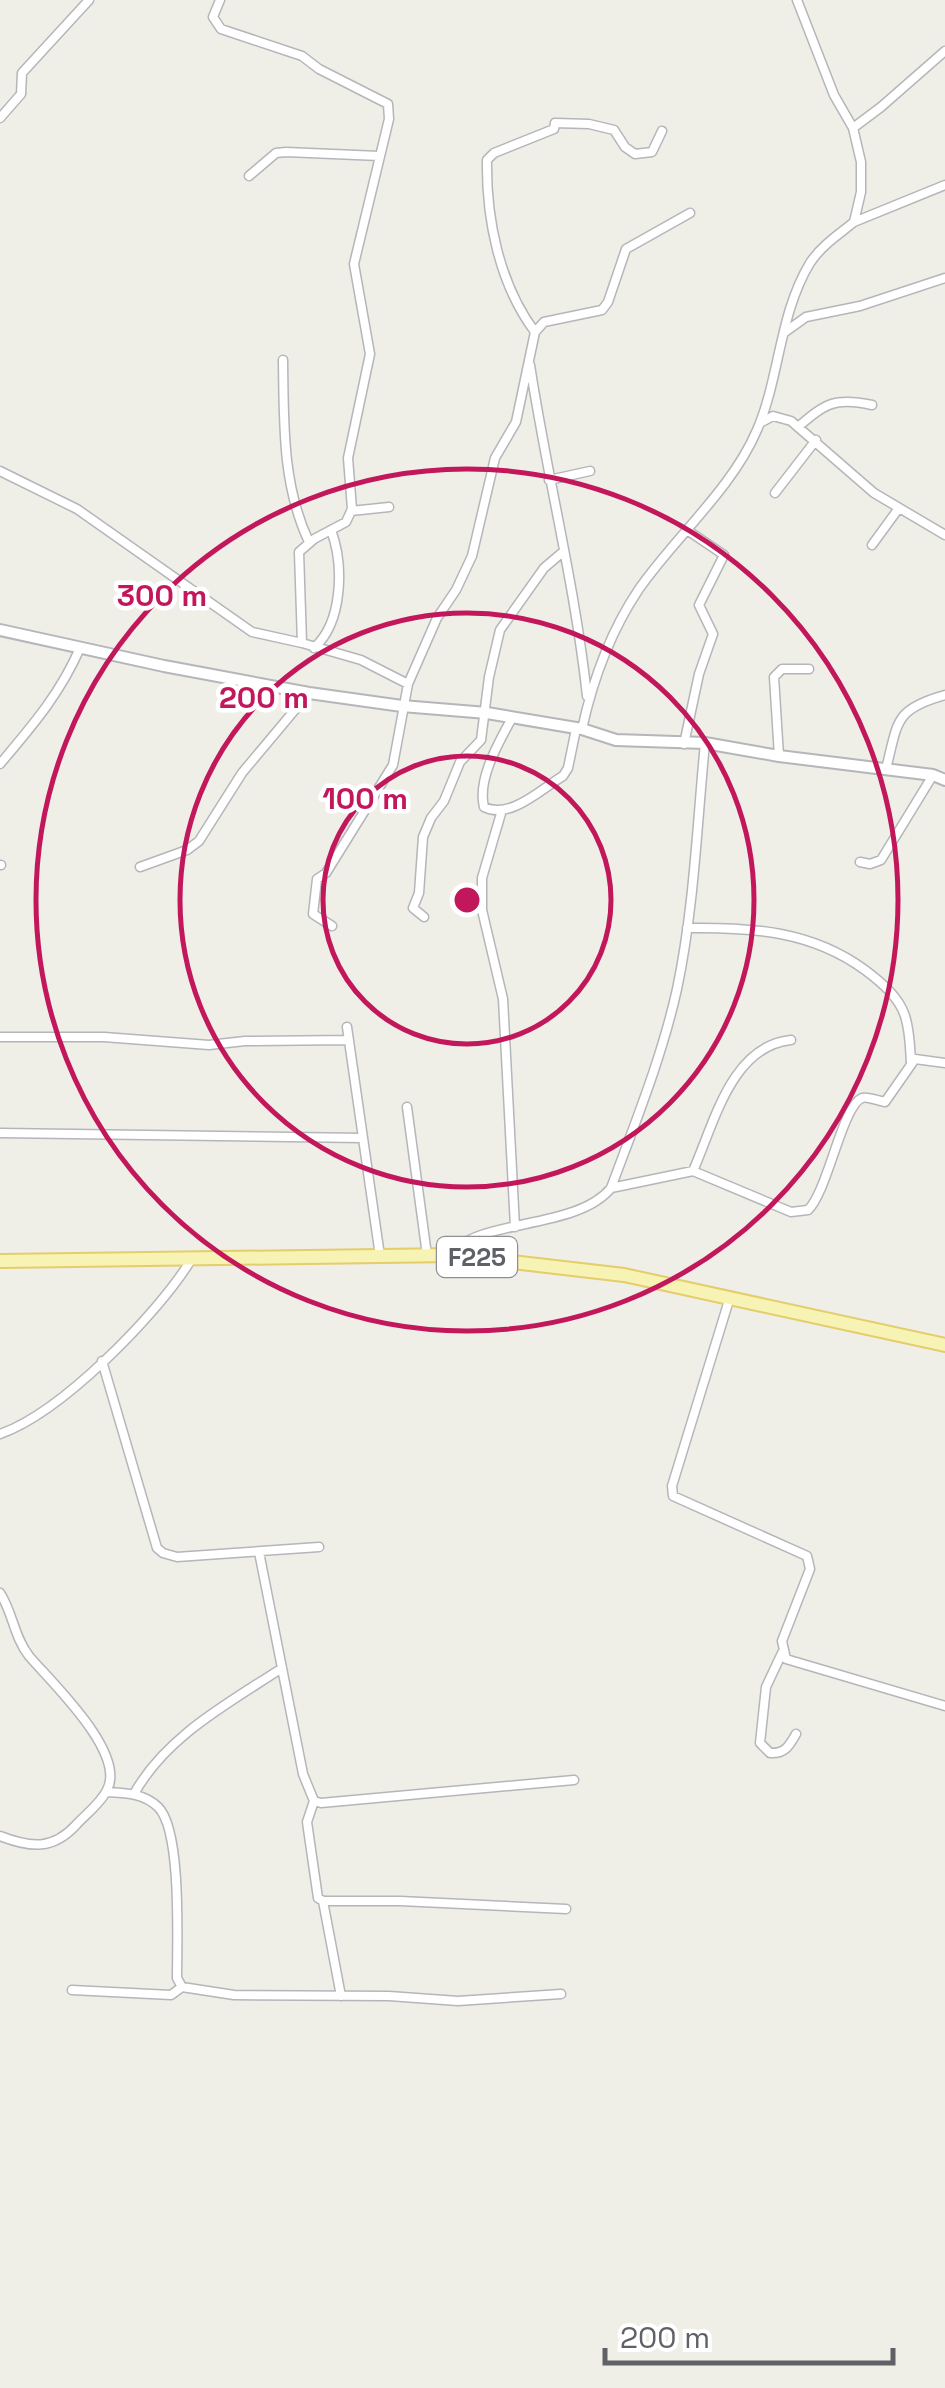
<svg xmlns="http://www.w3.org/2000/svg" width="945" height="2388" viewBox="0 0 945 2388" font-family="'Space Grotesk',sans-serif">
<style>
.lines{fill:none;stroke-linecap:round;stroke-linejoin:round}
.minor-casing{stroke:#b4b6ba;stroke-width:11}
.tertiary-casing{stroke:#b4b6ba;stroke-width:14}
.primary-casing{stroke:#e4cd6b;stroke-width:16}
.minor{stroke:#fff;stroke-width:8}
.tertiary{stroke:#fff;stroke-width:10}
.primary{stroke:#f7f3b4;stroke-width:12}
.ring{fill:none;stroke:#c2185b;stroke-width:5}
.labels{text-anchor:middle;stroke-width:9;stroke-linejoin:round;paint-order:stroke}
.shield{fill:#fff;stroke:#8f9094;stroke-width:2.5}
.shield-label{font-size:25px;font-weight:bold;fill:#5f6166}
.centre{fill:#c2185b;stroke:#fff;stroke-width:5}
.ring-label{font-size:30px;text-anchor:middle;font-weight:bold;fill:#c2185b;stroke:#fff;stroke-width:9;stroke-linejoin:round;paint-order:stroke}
</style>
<rect width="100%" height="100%" fill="#efeee7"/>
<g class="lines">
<g class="minor-casing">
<path id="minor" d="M220,0L213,17L221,29L302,56L319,69L388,104L389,119L354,264L370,354L348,458L352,509L346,522L314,539L299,552L302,643L361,660L408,684
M0,118L21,94L22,73L89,0
M853,128L881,107L945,51
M249,176L276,153L286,152L379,156
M854,222L945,185
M535,332C499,284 486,218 487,160L494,153L554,129L555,123L589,124L614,130L625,147L635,154L652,152L662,131
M785,332L806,317L860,306L945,278
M283,360C284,423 282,485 309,542
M530,365C547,476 575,585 587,696
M760,423L773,416L791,421L874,493L945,535
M798,427C826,403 835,397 872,405
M0,471L77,509L252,632L302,643
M549,480L590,471
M775,493L816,440
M351,511L389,507
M872,545L899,508
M314,648C343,622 344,565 331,530
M512,718C499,742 477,779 484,807C510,820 541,789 563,776L568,768L576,729
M582,729C593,679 610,632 639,589C675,537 732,489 757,430C780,377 779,314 810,263C821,246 838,235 854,222L861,192V162L853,128L834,95L797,0
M684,744L699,674L713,634L699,605L724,555L687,530
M779,756L774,677L782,669H809
M0,764C32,726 60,694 80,648
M886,769C898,722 894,709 945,695
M502,810L482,878V910L503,999L515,1227
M860,862L870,864L881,860L933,775
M0,865H1
M140,867L187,850L199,841L242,773L309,693
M424,917L413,908L419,893L423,837L431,818L444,801L460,762L481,740L489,677L500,630L544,568L564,551
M332,926L313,914L317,879L326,873L393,765L408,684L437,618L456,590L472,556L495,458L516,422L535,332L544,322L602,310L608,302L626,249L690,213
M687,928C752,927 812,931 865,970C881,982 899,997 905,1016C910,1031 910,1047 911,1063
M347,1027L380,1256
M0,1037H104L209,1045L245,1041L349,1040
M407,1107L427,1255
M0,1133L363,1138
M693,1171C714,1124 731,1046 791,1040
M611,1188L693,1171L791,1212L808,1210C828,1191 842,1106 862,1098C867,1096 879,1101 885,1102L915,1059L945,1063
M452,1255C474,1218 576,1231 611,1188C635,1123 662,1057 677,989C694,909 697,825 705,743
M730,1297L672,1486L673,1496L807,1556L810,1569L782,1641L786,1659L945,1706
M102,1361L157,1548L163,1553L177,1557L319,1547
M0,1434C61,1413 158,1314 191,1260
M259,1552L303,1774L314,1801L321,1803L574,1780
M0,1593C13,1613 14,1637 29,1656C51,1682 127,1753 107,1790C101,1803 86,1814 76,1825C53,1850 31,1848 0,1836
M782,1653L766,1687L760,1743L770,1753C785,1754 789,1746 796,1734
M107,1792C125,1793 144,1793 158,1807C182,1830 177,1943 177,1978L182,1987L234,1995L389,1996L458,2001L561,1994
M134,1794C166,1736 229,1703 282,1668
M314,1801L307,1822L318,1898L323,1901L341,1996
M323,1901H400L566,1909
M72,1990L171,1995L182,1987"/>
</g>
<g class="tertiary-casing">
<path id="tertiary" d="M0,630L164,666L309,693L402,706L487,713L582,729L616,740L705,743L779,756L933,775L945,780"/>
</g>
<g class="primary-casing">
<path id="primary" d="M0,1261L452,1255L624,1275L945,1345"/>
</g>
<use href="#minor" class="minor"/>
<use href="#tertiary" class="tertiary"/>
<use href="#primary" class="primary"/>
</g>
<g class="ring">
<circle cx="467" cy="900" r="144"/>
<circle cx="467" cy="900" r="287"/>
<circle cx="467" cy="900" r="431"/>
</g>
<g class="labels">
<rect class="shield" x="437" y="1237" width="80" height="40" rx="8"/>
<g class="shield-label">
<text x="477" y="1266">F225</text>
</g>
</g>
<circle cx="467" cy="900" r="15" class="centre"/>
<g class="ring-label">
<text x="162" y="606">300 m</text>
<text x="264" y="708">200 m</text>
<text x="365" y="809">100 m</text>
</g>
<path d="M605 2348v15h288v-15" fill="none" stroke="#5f6166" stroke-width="5"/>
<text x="620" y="2348" font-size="30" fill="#5f6166" stroke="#ffffff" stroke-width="8" paint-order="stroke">200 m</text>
</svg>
